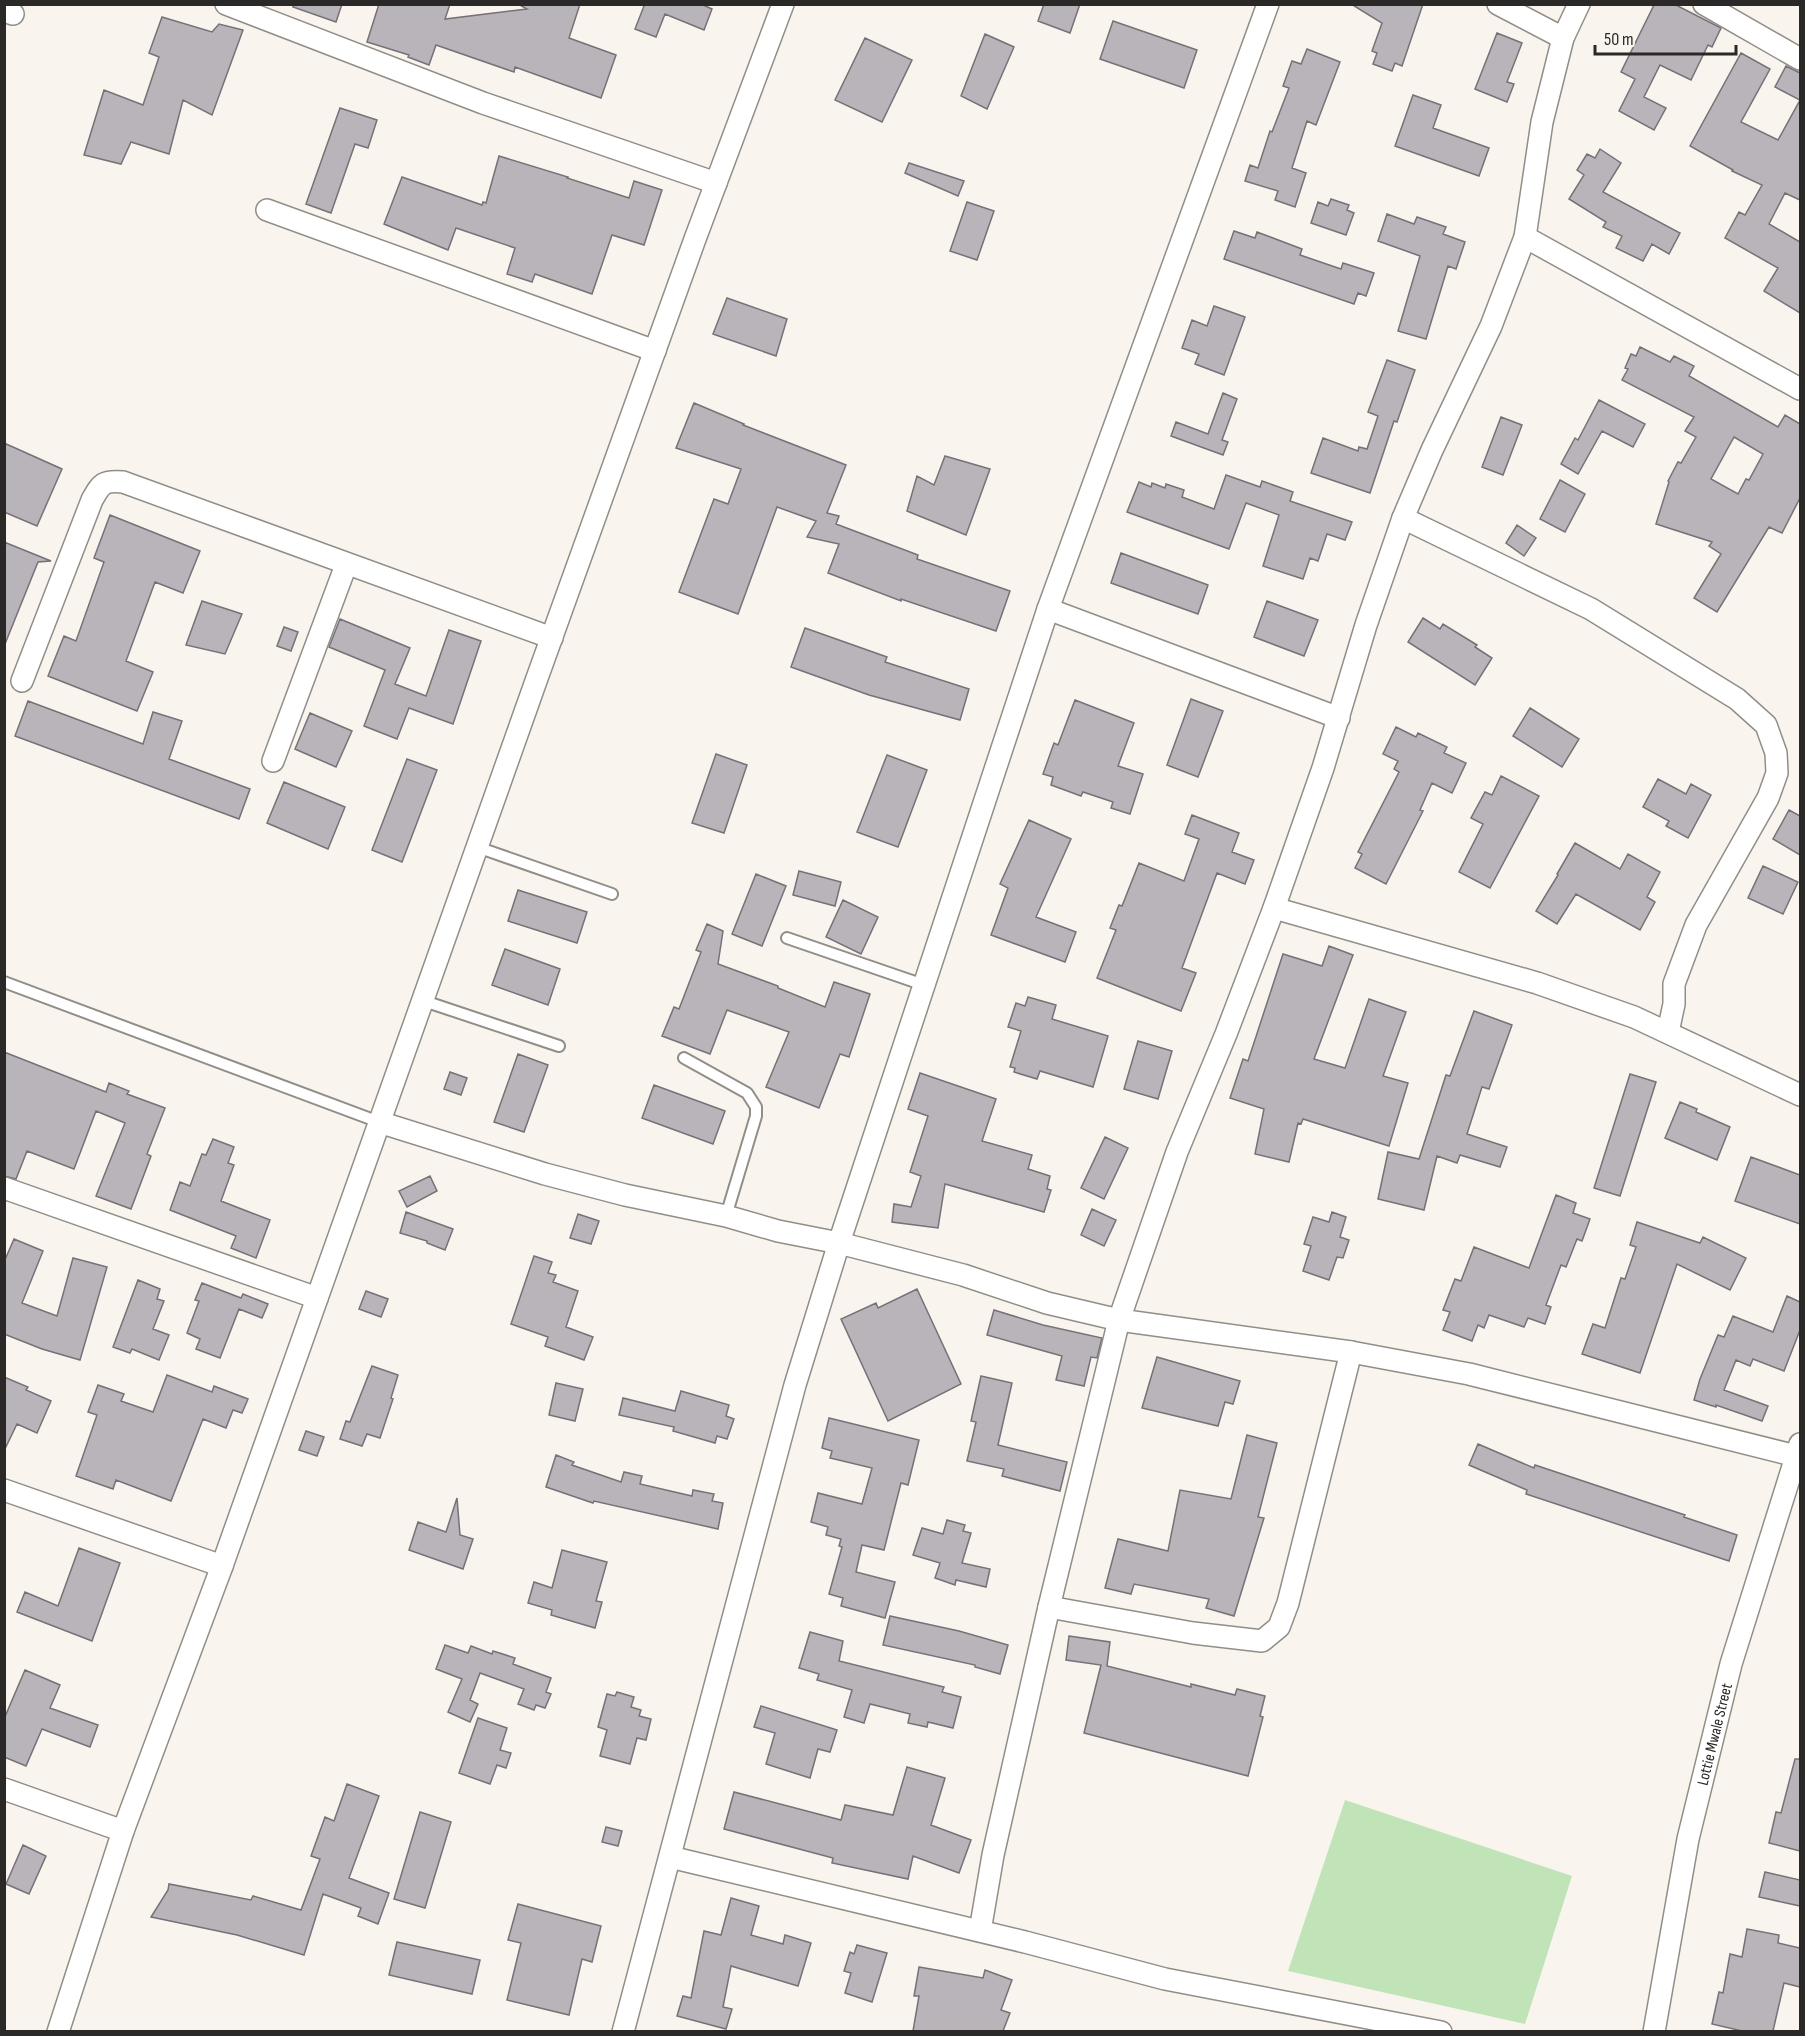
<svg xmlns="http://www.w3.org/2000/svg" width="1805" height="2036" viewBox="0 0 1805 2036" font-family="'Sofia Sans Condensed',sans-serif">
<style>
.green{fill:#c0e3b8}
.building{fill:#b8b4ba;stroke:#757177;stroke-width:1.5;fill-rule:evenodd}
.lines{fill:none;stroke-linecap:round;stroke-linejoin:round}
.service-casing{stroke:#918e87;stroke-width:14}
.minor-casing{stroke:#918e87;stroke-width:24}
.service{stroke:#fff;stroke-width:10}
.minor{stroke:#fff;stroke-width:21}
.labels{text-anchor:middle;stroke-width:5;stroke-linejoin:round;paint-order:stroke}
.street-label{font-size:16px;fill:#2b2927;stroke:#f9f5ee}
</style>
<rect width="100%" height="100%" fill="#f9f5ee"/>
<path class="green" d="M1345,1800L1572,1876L1525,2024L1288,1971Z"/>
<path class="building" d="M293,4H342L336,22L293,7Z
M379,4H450L445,19L527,9L518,4H580L569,38L616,55L601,98L515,67L514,72L436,45L429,65L408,57L409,55L367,42Z
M642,4H701L712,9L704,30L665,14L656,37L635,29L644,6Z
M1044,4H1080L1070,33L1038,21Z
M1351,4H1423L1402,66L1395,63L1392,71L1373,64L1377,53L1372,51L1382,23Z
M1654,5H1676L1721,28L1712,47L1708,45L1691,80L1660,65L1644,97L1666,108L1654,130L1619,111L1635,79L1621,72Z
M162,17L212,32L219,24L243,30L212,115L183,100L169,154L131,142L121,164L84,155L104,90L143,105L159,57L149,53Z
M1113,21L1197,50L1184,88L1100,59Z
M1497,33L1522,43L1507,82L1514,84L1507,102L1475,89Z
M985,34L1014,47L987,109L961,96Z
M865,38L912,60L882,122L835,100Z
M1307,49L1340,62L1316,125L1307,121L1292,168L1306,173L1295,207L1275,200L1278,191L1245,181L1250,165L1258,168L1270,131L1272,132L1289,88L1283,86L1292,61L1301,64Z
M1741,53L1770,69L1741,122L1778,140L1800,100L1775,87L1786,66L1800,73V200L1785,193L1769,224L1800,242V313L1764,291L1778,268L1725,238L1739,212L1745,215L1762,185L1732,171L1733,170L1690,146Z
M1413,95L1441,105L1433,128L1489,148L1479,176L1395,146Z
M340,108L377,120L368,148L355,144L331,213L306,204Z
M1600,149L1621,163L1603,192L1680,233L1669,254L1652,244L1643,261L1616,248L1622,236L1603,227L1606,222L1569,199L1584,175L1577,170L1587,154L1595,158Z
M499,156L568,177L567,178L629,198L634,181L662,190L644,245L612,235L592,294L535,274L532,282L507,274L515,248L456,228L448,250L384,224L402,177L482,205L483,202L486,203Z
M909,163L964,181L958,196L905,173Z
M1331,199L1349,205L1347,210L1354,213L1346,235L1311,223L1318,202L1328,206Z
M967,202L994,211L977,260L950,251Z
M1387,214L1414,224L1417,217L1446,227L1443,234L1465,242L1456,269L1448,266L1426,339L1398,331L1420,256L1378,241Z
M1234,231L1255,238L1257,232L1302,249L1300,255L1341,269L1343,263L1374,273L1366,296L1358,293L1354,304L1224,259Z
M727,298L787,319L776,356L713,334Z
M1214,306L1245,317L1224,375L1195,364L1199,354L1182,348L1192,320L1207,326Z
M1640,347L1670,362L1674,356L1694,366L1689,376L1778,427L1785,415L1800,424V498L1782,533L1769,527L1717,612L1694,598L1721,554L1709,546L1712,542L1656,524L1669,482L1668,481L1678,462L1681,463L1696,437L1685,431L1694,417L1622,380L1628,369L1625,368L1631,354L1636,356ZM1734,437L1763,454L1749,480L1746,479L1738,494L1711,479Z
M1387,360L1415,370L1397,422L1394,421L1370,493L1311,473L1323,438L1358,451L1359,447L1367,449L1378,416L1368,412Z
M1223,393L1237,399L1222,440L1228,442L1223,455L1171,436L1176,422L1208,434Z
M1599,400L1645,424L1633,447L1602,431L1578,474L1561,464L1575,438L1578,440Z
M694,403L744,424L743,425L846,465L827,513L839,516L836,524L918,555L917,559L1010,591L996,631L901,599V601L828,573L839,544L807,537L816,521L777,507L738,614L679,592L714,499L728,504L741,469L676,448Z
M1501,417L1522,425L1503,475L1482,467Z
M4,443L62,469L37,526L4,512Z
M945,456L990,469L966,535L907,511L917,476L934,485Z
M1226,475L1260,487L1262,481L1293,492L1290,501L1352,522L1345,540L1327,534L1318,561L1310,558L1303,579L1263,566L1279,515L1246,503L1229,549L1127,512L1139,482L1151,487L1152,483L1165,488L1166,484L1184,490L1182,497L1214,509Z
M1560,480L1585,494L1565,532L1540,519Z
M110,515L200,551L183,593L155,582L126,661L153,672L137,711L48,676L64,636L76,641L104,562L94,558Z
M1517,525L1536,538L1524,556L1506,543Z
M4,542L51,561L38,562L5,644Z
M1121,553L1208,585L1198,614L1111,583Z
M202,601L242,614L225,654L186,645Z
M1267,601L1318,620L1304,656L1254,637Z
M1423,618L1440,629L1443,624L1477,645L1475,647L1492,658L1475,685L1408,642Z
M340,619L410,648L395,684L426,696L449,630L481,641L453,724L409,708L397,739L364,726L385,670L329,647Z
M284,627L298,632L291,651L277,646Z
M805,628L887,657L885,662L969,689L960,720L869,695L791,667Z
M1191,699L1223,711L1198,777L1167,765Z
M1075,700L1134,723L1118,766L1143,774L1130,814L1111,808L1113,802L1083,792L1081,796L1051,785L1053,777L1043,774L1054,743L1058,745Z
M28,701L143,744L153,712L182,721L169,759L250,789L239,819L15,736Z
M1530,708L1579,739L1562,767L1513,736Z
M310,713L352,731L336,767L295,749Z
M1396,727L1416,737L1418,733L1447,747L1444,753L1466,763L1452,793L1432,783L1420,810L1423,811L1386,884L1355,868L1362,854L1358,852L1399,772L1394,769L1398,761L1383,754Z
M716,754L747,765L724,833L692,823Z
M887,755L927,770L898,847L857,832Z
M407,759L437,770L402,862L372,850Z
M1501,776L1539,796L1490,888L1459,872L1483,824L1471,818L1485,792L1492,795Z
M1658,779L1686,794L1691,784L1711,795L1688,838L1666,826L1669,821L1643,807Z
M284,782L345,807L328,849L267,823Z
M1789,810L1800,816V855L1773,839Z
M1192,815L1239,833L1232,852L1254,860L1245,884L1217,873L1182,968L1196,973L1181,1011L1097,978L1116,930L1110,928L1119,905L1122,906L1139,863L1184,881L1199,839L1185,834Z
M1029,820L1071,839L1036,917L1076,932L1065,962L991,935L1008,888L1000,884Z
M1575,843L1620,869L1628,854L1660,872L1647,897L1655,902L1640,930L1576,894L1557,924L1536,911L1558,875L1557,874Z
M1763,866L1798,882L1783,914L1748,898Z
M799,871L841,882L835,906L793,895Z
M756,874L786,886L762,946L732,934Z
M518,890L587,912L577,943L508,921Z
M843,900L878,917L861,954L826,937Z
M707,924L723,931L718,964L778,986V988L825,1007L834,982L870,994L849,1057L840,1054L819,1108L766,1087L789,1032L727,1010L710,1054L662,1036L674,1007L679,1009L701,952L696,950Z
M1329,946L1353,955L1314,1059L1345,1068L1369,999L1406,1012L1383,1076L1408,1083L1389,1146L1303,1119L1301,1124L1298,1123L1289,1162L1255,1154L1264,1109L1230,1098L1243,1059L1248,1061L1283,954L1322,966Z
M505,949L560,969L548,1005L492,985Z
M1028,997L1056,1005L1052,1019L1108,1036L1093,1087L1040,1071L1037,1079L1014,1072L1015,1068L1010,1067L1021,1031L1008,1027L1016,1003L1025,1006Z
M1474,1011L1512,1025L1489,1089L1482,1087L1467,1134L1507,1147L1500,1167L1460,1155L1457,1163L1437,1156L1424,1210L1378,1199L1388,1152L1419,1159L1446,1075L1450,1076Z
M1138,1041L1172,1051L1158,1099L1124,1089Z
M4,1052L106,1092L109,1083L129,1091L127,1094L165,1108L147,1154L151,1156L131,1209L96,1196L125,1123L96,1111L74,1169L27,1151L16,1179L4,1176Z
M518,1054L548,1065L524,1132L494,1122Z
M450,1072L467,1078L461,1095L444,1089Z
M920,1073L996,1099L982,1141L1032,1155L1028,1169L1050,1176L1047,1189L1051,1190L1044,1212L945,1184L938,1228L892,1222L894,1204L911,1207L921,1176L910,1172L928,1116L908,1109Z
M1630,1074L1656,1082L1620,1196L1594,1188Z
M654,1085L725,1111L713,1144L642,1118Z
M1680,1102L1697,1109L1696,1112L1730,1127L1717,1160L1665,1138Z
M1105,1137L1128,1148L1104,1199L1081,1188Z
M213,1139L234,1147L228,1163L234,1165L221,1201L270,1220L256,1258L231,1248L236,1236L170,1210L180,1182L190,1186L202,1154L206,1155Z
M1751,1157L1800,1175V1224L1735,1201Z
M430,1176L437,1191L407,1207L399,1191Z
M1556,1195L1576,1203L1573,1213L1590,1219L1582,1241L1577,1239L1566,1267L1561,1265L1546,1305L1551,1307L1545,1324L1528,1318L1524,1327L1489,1315L1484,1328L1478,1325L1472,1341L1443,1330L1450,1312L1443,1310L1455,1279L1461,1281L1474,1247L1529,1268Z
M1092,1209L1116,1220L1104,1246L1081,1235Z
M406,1212L453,1229L445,1250L427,1243V1241L400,1233Z
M1332,1212L1346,1217L1340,1237L1349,1240L1343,1258L1337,1257L1329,1280L1303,1271L1311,1246L1304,1244L1313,1217L1329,1222Z
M578,1214L599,1221L591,1244L570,1238Z
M1637,1222L1700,1243L1703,1237L1746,1258L1730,1290L1677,1264L1640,1373L1582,1354L1593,1324L1605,1328L1621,1278L1625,1279L1636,1247L1630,1245Z
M14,1239L43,1251L22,1303L57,1316L73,1258L107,1267L80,1360L42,1349L4,1334V1262Z
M534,1256L552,1262L548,1273L556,1275L553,1282L578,1291L566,1327L593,1337L584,1360L545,1346L548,1337L511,1324Z
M138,1280L160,1289L157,1299L164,1301L153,1329L169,1335L159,1360L132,1349L130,1353L113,1347Z
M202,1283L241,1298L243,1294L268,1304L262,1318L239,1309L220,1358L196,1349L200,1339L187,1333L199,1301L195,1300Z
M917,1289L961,1384L888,1421L841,1319L876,1303L878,1308Z
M366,1291L388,1299L381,1317L359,1309Z
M1787,1296L1800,1302V1330L1784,1371L1753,1359L1750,1366L1736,1360L1724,1390L1768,1406L1762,1421L1716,1405V1407L1694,1400L1700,1379L1718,1335L1724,1337L1733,1316L1773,1332Z
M994,1310L1043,1325L1102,1338L1097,1358L1091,1357L1084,1386L1056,1380L1062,1356L987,1335Z
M1157,1357L1240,1381L1233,1404L1225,1402L1218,1426L1142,1408Z
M372,1366L398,1375L391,1398L393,1399L380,1438L367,1434L362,1446L340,1439L346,1421L350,1422Z
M167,1375L212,1392L214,1386L248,1399L242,1413L233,1410L226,1428L203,1419L171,1501L116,1480L113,1489L76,1476L97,1415L88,1412L98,1385L124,1394L121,1401L153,1412Z
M981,1376L1012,1383L998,1445L1067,1462L1060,1491L1002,1476L1004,1469L967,1461L976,1422L971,1421Z
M4,1377L28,1387L26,1390L51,1401L37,1433L17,1424L4,1451Z
M556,1383L583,1389L575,1421L549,1415Z
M681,1391L729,1405L726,1416L734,1419L727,1439L717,1436L715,1443L673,1431L674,1427L619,1415L623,1398L675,1411Z
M829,1418L919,1440L908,1485L901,1483L884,1550L862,1545L856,1572L895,1582L885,1618L841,1606L843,1598L829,1594L842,1547L839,1546L841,1539L826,1535L828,1527L811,1522L818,1493L862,1504L872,1468L830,1458L832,1451L822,1448Z
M306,1431L324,1437L317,1456L299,1450Z
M1247,1435L1277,1443L1258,1517L1264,1518L1234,1616L1206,1608L1209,1599L1134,1584L1131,1594L1105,1588L1118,1539L1168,1551L1180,1490L1231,1499Z
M1478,1444L1534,1468L1535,1465L1685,1515L1684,1517L1737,1535L1729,1561L1526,1494L1527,1490L1469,1465Z
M556,1455L574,1462L572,1465L621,1482L624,1472L642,1476L640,1484L692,1496L693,1490L714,1494L712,1501L723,1503L718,1529L594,1501L593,1503L546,1487Z
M457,1498L460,1535L473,1539L463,1569L409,1550L418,1522L446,1532Z
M947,1520L965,1525L963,1531L971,1533L962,1563L990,1569L986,1587L956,1580L955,1585L935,1578L940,1563L913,1555L922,1528L943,1534Z
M79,1548L120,1563L92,1641L17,1612L25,1592L58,1606Z
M562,1550L607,1562L596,1601L602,1602L595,1628L551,1615L552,1610L528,1603L534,1582L552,1588Z
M890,1616L959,1631L1008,1645L1000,1674L975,1667V1665L883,1645Z
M810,1632L843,1641L839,1661L944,1687L942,1692L961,1697L953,1728L928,1722L927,1727L908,1723L910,1714L870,1704L864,1723L844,1717L852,1690L817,1680L819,1674L799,1668Z
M1069,1636L1110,1642L1107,1666L1191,1687V1684L1235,1695L1237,1689L1265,1696L1260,1716L1263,1717L1248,1776L1084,1733L1101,1665L1066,1660Z
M445,1645L468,1653L471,1646L492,1654L493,1651L515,1658L513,1664L551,1678L546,1692L551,1694L545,1708L536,1705L534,1710L518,1704L524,1689L480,1673L470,1700L478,1704L470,1722L448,1712L462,1679L436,1669Z
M25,1670L60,1685L50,1708L98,1725L90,1747L42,1729L26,1766L4,1757V1719Z
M617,1692L634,1697L631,1707L641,1710L639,1716L651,1719L646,1740L637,1738L630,1764L600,1756L607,1730L598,1727L607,1694L615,1696Z
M761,1706L837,1730L830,1752L818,1749L810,1778L766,1764L775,1733L754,1727Z
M478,1718L507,1728L500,1750L511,1753L506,1768L497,1765L490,1784L459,1773Z
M1795,1759H1800V1851L1769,1843L1776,1812L1781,1813Z
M907,1767L945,1778L931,1825L971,1840L959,1873L913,1856L908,1879L832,1863L833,1858L724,1829L734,1792L841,1820L845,1805L893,1815Z
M347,1784L379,1796L349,1878L389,1893L378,1924L358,1916L361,1908L323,1894L304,1955L237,1935L151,1917L168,1890L169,1884L251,1900L253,1896L301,1910L320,1859L311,1856L325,1817L334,1821Z
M420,1812L451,1822L425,1908L394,1899Z
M606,1827L622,1831L618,1846L602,1842Z
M23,1845L46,1856L29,1894L6,1884Z
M1765,1872L1800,1880V1906L1759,1897Z
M731,1898L759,1906L751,1935L783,1944L785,1935L811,1943L798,1986L731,1966L723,2007L732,2009L726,2029L677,2016L683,1996L691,1998L704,1931L721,1935Z
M518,1904L601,1926L592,1962L582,1959L569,2015L507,2000L521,1943L508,1940Z
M1747,1929L1779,1935L1778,1943L1800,1948V1987L1784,1983L1773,2031H1742L1712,2024L1719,1992L1723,1993L1730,1954L1742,1957Z
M397,1942L480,1960L472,1994L389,1975Z
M857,1945L887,1953L872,2002L845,1993L851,1973L844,1971L850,1952L854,1954Z
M919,1967L983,1978L985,1970L1012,1980L1001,2010L1010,2013L1003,2031H913L919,1996H914Z"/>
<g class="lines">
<g class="service-casing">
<path id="service" d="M477,847L612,894
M787,938L924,985
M4,982L379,1122
M424,1001L559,1046
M684,1058L747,1093L756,1107V1116L726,1216"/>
</g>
<g class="minor-casing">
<g id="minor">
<path d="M226,4L483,103L716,183"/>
<path d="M1498,4L1563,38"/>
<path d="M1704,4L1800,59"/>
<path d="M4,11L13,14"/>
<path d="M267,210L655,351"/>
<path d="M1525,237L1800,389"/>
<path d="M1403,518L1591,609L1737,699L1766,725L1776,753L1777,773L1768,798L1696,925L1674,984V1004L1668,1032"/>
<path d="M1048,609L1339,718"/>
<path d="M22,681L92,500C101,484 103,480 123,482L552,638"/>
<path d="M273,761L346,565"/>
<path d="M1274,908L1537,983L1634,1017L1800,1095"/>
<path d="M379,1122L545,1174L625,1195L726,1216L778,1231L839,1243L963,1275L1047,1303L1119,1320L1351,1352L1469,1374L1800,1457"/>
<path d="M4,1188L317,1298"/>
<path d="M4,1490L222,1566"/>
<path d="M1049,1607L1193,1633L1262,1641L1279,1627L1288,1603L1351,1352"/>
<path d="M4,1789L123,1831"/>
<path d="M670,1857L1025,1942L1165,1979L1441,2032"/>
<path d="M980,1931L993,1855L1049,1607L1119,1320L1177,1152L1226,1034L1274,908L1323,768L1366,625L1403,518L1432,450L1491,326L1525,237L1542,122L1563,38L1579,4"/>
<path d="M58,2032L123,1831L222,1566L536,681L695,239L783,4"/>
<path d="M623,2032L795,1385L839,1243L1048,609L1268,4"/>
<path id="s1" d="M1654,2032L1688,1839L1731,1664L1800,1444"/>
</g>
</g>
<use href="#service" class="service"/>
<use href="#minor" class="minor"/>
</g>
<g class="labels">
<g class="street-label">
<text dy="6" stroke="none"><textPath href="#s1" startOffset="304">Lottie Mwale Street</textPath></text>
</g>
</g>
<rect width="1805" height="2036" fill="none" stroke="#2b2927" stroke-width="12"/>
<path d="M1595 45v9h141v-9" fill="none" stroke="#2b2927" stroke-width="3"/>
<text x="1604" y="45" font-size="18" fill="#2b2927" stroke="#f9f5ee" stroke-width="4.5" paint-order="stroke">50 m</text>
</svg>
